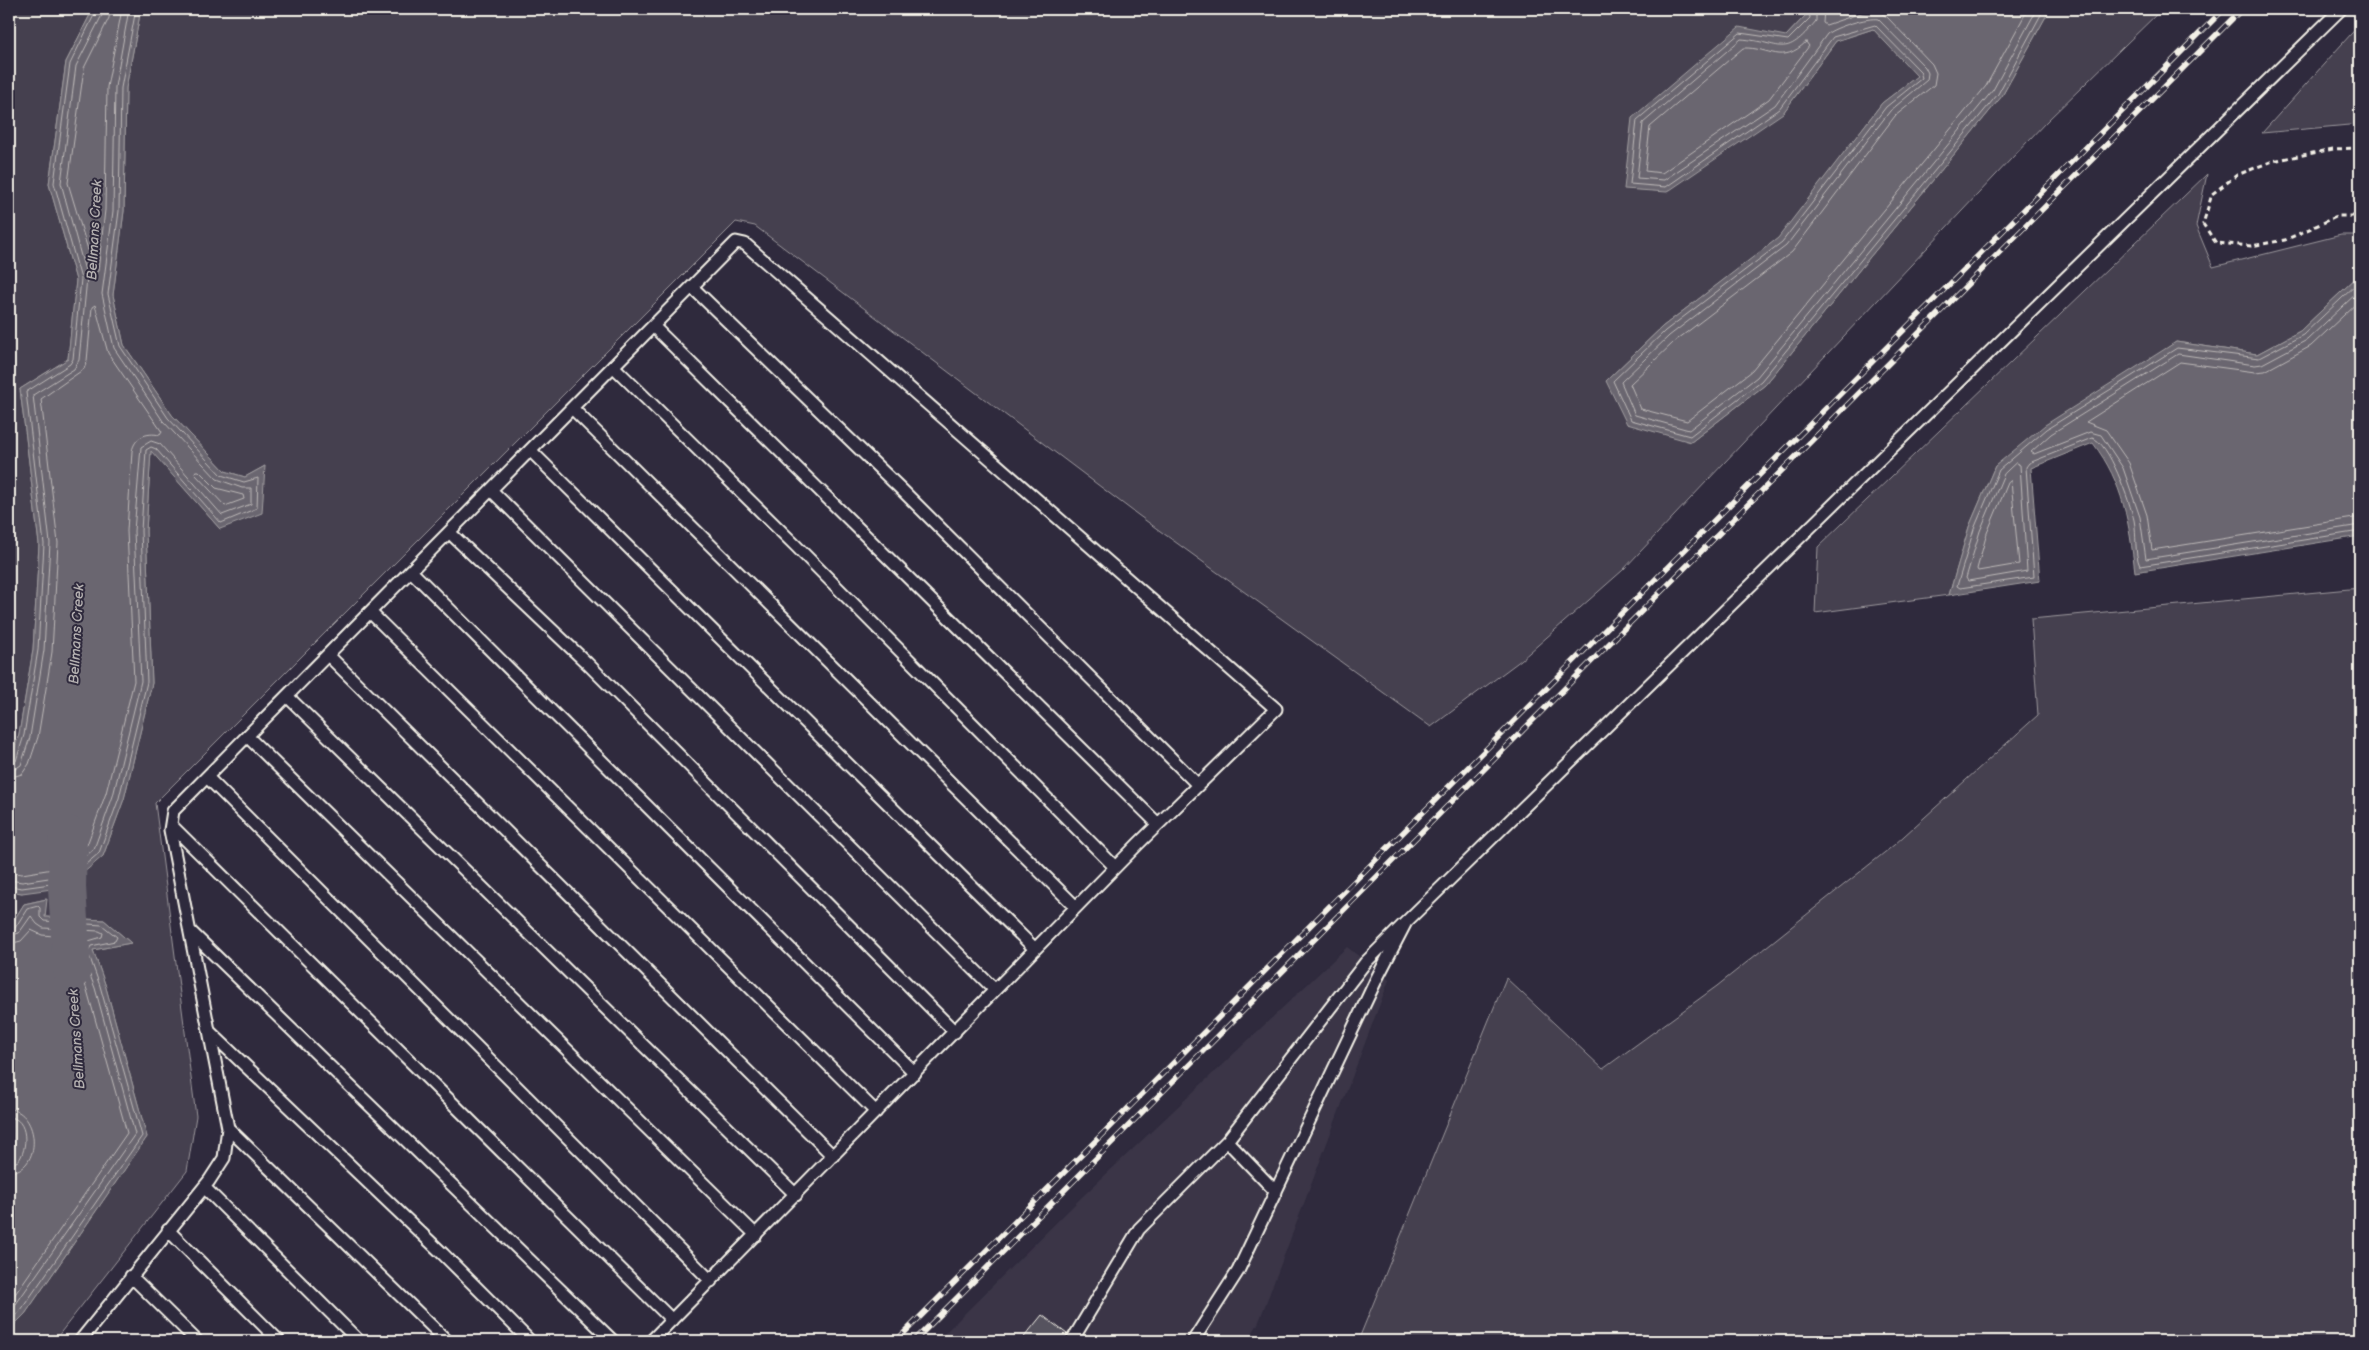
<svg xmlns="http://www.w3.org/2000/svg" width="2369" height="1350" viewBox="0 0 2369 1350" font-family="'Balsamiq Sans',sans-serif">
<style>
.built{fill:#3b3647}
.green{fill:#454050;stroke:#9c989c}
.water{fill:#6a6670;stroke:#a19ea0}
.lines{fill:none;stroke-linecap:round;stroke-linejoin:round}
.shore{stroke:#bdb9b8;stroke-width:1}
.river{stroke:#6a6670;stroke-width:38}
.building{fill:#56525f;stroke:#f4f1e8}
.lane-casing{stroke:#f4f1e8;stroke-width:15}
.path{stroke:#f4f1e8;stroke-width:3;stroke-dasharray:5 4;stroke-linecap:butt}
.lane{stroke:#2f2a3d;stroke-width:11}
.rail-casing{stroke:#f4f1e8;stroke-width:5.5}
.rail{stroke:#2f2a3d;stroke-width:4;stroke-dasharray:11;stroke-linecap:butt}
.labels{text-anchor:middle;stroke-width:4;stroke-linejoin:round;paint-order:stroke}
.water-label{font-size:14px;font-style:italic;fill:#b6b2b2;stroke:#2f2a3d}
</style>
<rect width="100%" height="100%" fill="#2f2a3d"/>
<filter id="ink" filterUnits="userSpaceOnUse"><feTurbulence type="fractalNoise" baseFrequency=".02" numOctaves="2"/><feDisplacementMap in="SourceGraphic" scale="10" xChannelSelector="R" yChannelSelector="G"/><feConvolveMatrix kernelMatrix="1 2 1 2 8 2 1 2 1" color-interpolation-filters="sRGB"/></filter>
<g filter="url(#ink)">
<path class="built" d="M1347,947L1389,980L1258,1324L1247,1341H937L1083,1196Z"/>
<path class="green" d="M9,9H93L66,62L49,184L76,280L68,359L20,389L39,544L33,650L19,734L9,766Z
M141,9H1803L1806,15L1786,36L1783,113L1836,41L1873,29L1918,76L1882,103L1779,238L1662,327L1606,381L1691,442L1765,385L2002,96L2050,9H2162L2046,122L1623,570L1521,660L1431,727L1138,515L755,226L736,222L155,803L196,1116L187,1171L54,1341H9V1330L25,1314L147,1137L105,984L93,950L131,943L104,920L45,917L46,899L24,904L9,928V891L22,893L103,856L124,799L152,683L146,531L151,450L220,529L265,466L245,477L225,471L172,415L124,345L113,295L124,211L126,88Z
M2360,24V124L2262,133Z
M2207,174L2196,226L2213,267L2341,235H2360V274L2300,331L2257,354L2176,342L1995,466L1969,527L1949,595L1815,613L1818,547Z
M2360,588V1341H1358L1506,978L1603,1069L1717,986L1894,845L2038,715L2031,619Z"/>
<path class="water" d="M93,9H141L126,88L124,211L113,295L124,345L172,415L225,471L245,477L265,466L262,513L220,529L151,451L146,531L152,683L124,799L103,856L67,887L22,893L9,891V766L19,734L33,650L39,544L20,389L68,359L76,280L49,184L66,62Z
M1803,9H2050L2002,96L1765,385L1691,442L1627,424L1606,381L1662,327L1778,238L1882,103L1917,76L1873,29L1836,41L1783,113L1667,192L1624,189L1632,118L1739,27L1786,36L1806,15Z
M2360,274V536L2135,572C2129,523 2124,484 2093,443L2031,468L2040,581L1949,595L1969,527L1995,466L2045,425L2176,342L2257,354L2300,331Z
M47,899L45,917L104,920L131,943L93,950L105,984L147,1137L25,1314L9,1330V1156L14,1149L9,1114V928L24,904Z"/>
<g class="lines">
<path class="shore" d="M110,9L109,18L84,68L68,183L95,273L98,271L105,210L107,87L122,9
M1809,9L1810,18L1788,40L1740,33L1637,120L1630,184L1666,187L1779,109L1833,37L1875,25L1920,71L1922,78L1886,107L1782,242L1665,331L1613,381L1631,420L1690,436L1761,381L1998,94L2044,9
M1816,9V21C1783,61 1783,42 1741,39L1643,123L1637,178L1664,180L1775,105L1827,34C1835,27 1868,17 1878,19L1925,67L1928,73L1927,80L1890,111L1786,246L1669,336L1621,382L1635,415L1689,430L1757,377L1993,90L2037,9
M1824,9L1823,23L1826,25L1867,11L1879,12L1887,17L1932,64L1936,73L1934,85L1895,116L1792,252L1674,342L1630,384L1641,409L1687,421L1752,371L1986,86L2028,9
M1806,42L1809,46L1769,99L1662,173L1645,171L1650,127L1743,48C1771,47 1781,66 1806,42Z
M2360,281L2303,335L2259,358L2177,348L2047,429L1999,470L1974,529L1957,586L1960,588L2034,577L2026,467L2029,463L2092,438C2109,441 2130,503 2134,520C2137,534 2134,553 2140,566L2360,531
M2360,290L2307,340L2262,364L2255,365L2178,354L2051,434L2031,452L2034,454L2090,432L2101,435L2123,468L2140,517L2146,559L2360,525
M2360,300L2311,346L2265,371L2255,372L2180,362L2086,422L2106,430L2129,463L2147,515L2152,550L2360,517
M2016,463L2020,465L2027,571L1968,581L1966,578L1980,531L2004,474Z
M196,471H199L216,488L243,495L244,499L225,506L195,474Z
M2011,481L2019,564L1978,571L1977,569L1987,533L2008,483Z
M9,764L16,761L24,735L38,650L44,544L26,392L70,364L73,359L81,279L54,183L70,64L97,9
M9,770L15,769L21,765L30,737L44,650L50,543L33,395L74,369L79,360L87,278L61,183L76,66L102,15L103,9
M9,778L22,774L29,764L38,737L52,652L58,543L41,399L84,369L87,361L92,307L95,305L108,353L162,432L160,435C146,432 135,437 132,451L127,531L134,681L106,793L87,845L59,868L22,874L9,872
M9,880L22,882L62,876L94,849L113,796L141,681L134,531L141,447L151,441L160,444L222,515L251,504V488H242L217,479L163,421L114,348L102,294L113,211L115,87L129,9
M9,886L22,888L65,882L99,853L119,798L147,682L141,531L146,450L151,447L156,449L221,523L257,508L258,478L244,482L221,475L168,418L120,346L108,294L119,211L121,88L136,9
M9,930L15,928L27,909L38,906L40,908V917L44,921L102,925L117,937L115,941L91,946L88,952L100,986L142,1136L21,1310L9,1323
M9,936L19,933L31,916L37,924L43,928L99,931L103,933L102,937L85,942L82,955L95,988L135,1134L9,1314
M9,944L21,941L31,930L42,935L77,938L75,955L87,990L127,1133L9,1303
M9,1109C40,1111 43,1171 9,1172
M9,1117C29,1118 28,1150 18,1161L9,1165"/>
<path class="river" d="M68,835L67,887L72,970"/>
</g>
<path class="building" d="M1042,1315L1067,1334L1066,1341H1021Z"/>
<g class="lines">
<g class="lane-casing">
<path id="lane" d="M692,287L902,490L1198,785
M653,326L1158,824
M613,366L795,545L1115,867
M572,408L1076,907
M530,450L1035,949
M491,490L995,990
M449,532L587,663L955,1032
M411,571L915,1073
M370,612L876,1112
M328,655L833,1156
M287,696L796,1195
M247,736L756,1235
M207,777L711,1281
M171,825L672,1320
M1406,922L2341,9
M190,931L613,1341
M210,1032L443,1254L530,1341
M228,1128L447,1341
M1227,1141L1276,1192
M204,1187L359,1341
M168,1230L279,1341
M131,1276L197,1341
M1073,1339L1139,1229L1227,1141L1365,963L1406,922L1377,978L1238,1271L1193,1341
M80,1341L209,1181L224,1158L228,1128L170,830L173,811L736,242L745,244L1276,709L1138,844L651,1341"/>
</g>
<path class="path" d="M2360,148L2333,149L2273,161L2237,175L2212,194L2203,224L2216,243L2251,246L2285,240L2338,216H2360"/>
<use href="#lane" class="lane"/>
<g class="rail-casing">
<path id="rail" d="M896,1341L2224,9
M914,1341L2242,9"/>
</g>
<use href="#rail" class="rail"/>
</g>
</g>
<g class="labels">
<g class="water-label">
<text transform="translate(94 230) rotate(-87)" y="5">Bellmans Creek</text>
<text transform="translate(76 634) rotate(-87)" y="5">Bellmans Creek</text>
<text transform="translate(76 1039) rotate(-94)" y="5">Bellmans Creek</text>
</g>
</g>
<rect width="2369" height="1350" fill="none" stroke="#2f2a3d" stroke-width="30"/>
<rect x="15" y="15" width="2339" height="1320" fill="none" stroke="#f4f1e8" stroke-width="2" filter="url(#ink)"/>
</svg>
